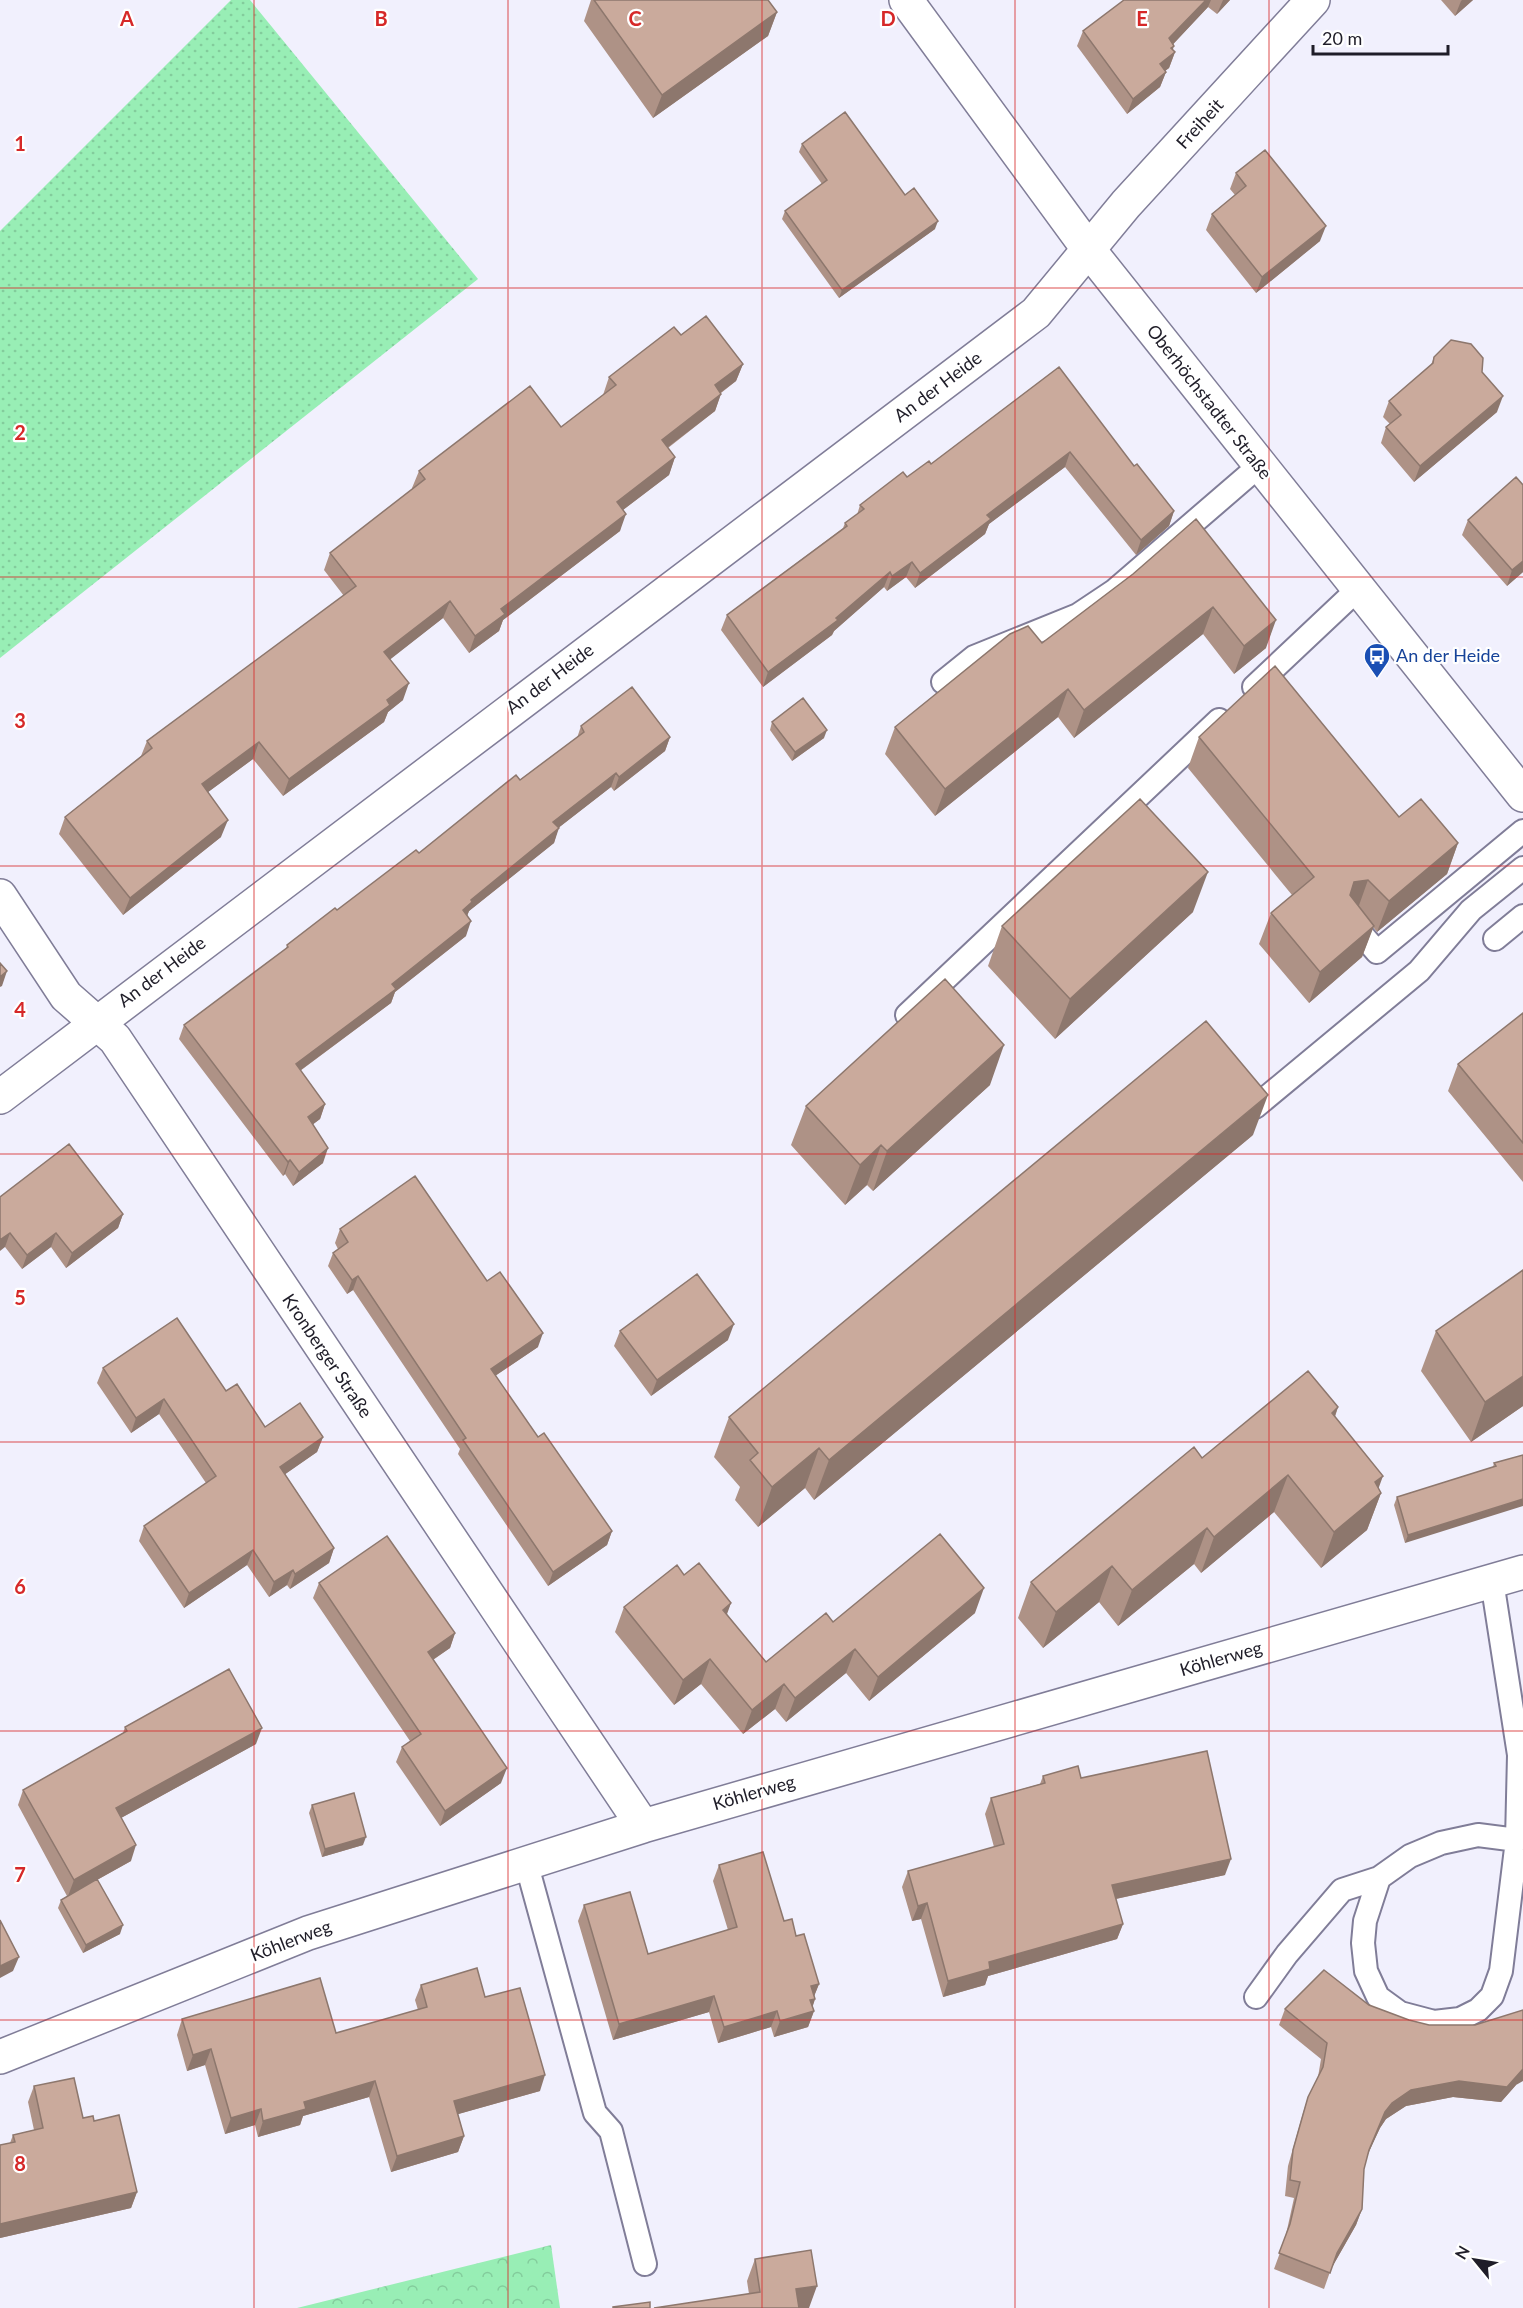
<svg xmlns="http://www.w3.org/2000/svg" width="1523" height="2308" viewBox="0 0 1523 2308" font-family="Lato,sans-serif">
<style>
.grass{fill:url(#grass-dots)}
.forest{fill:url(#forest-crowns)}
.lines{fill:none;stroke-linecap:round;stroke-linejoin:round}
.lane-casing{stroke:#807d98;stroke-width:26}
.street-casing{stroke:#807d98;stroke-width:36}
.secondary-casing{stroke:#807d98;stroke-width:36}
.lane{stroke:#fff;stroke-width:22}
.street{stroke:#fff;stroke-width:33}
.secondary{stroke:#fff;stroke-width:33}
.wall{fill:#ae9286}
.shaded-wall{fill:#8d776d}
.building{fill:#caaa9c;stroke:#8d776d;stroke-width:1.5}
.grid{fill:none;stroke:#d62828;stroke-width:1.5;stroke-opacity:0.55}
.labels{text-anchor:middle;stroke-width:4.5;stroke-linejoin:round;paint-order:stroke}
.street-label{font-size:18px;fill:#1f1d28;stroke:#fff}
.transit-label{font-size:18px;fill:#164399;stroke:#fff;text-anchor:start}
.grid-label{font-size:20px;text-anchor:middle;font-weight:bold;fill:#d62828;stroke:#fff;stroke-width:4.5;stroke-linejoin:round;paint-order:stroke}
</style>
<defs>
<pattern id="grass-dots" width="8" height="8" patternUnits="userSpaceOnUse" patternTransform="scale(1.5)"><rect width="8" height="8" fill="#98eeb5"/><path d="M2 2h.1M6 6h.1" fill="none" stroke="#83cc9c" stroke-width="1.8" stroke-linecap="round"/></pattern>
<pattern id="forest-crowns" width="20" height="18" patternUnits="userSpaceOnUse" patternTransform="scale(1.5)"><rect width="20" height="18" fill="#98eeb5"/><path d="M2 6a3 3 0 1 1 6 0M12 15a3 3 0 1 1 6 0" fill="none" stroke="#83cc9c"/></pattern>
</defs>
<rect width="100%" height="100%" fill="#f1f0fd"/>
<path class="grass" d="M231,0H250L478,279L0,658V231Z"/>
<path class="forest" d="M551,2245L560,2308H297Z"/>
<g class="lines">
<g class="lane-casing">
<path id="lane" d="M943,682L974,657L1078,615L1114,591L1259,466
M1254,687L1358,589
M1352,923L1377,952L1523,831
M1495,939L1523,916
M907,1015L1219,720
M1255,1107L1419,971L1471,910L1523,868
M1492,1581L1519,1755L1517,1840L1501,1971L1492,1996L1478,2010L1460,2019L1434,2022L1400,2013L1378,1997L1366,1971L1363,1943L1365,1921L1379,1878L1410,1856L1441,1843L1478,1835L1517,1840
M526,1862L595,2113L611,2131L645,2264
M1256,1997L1287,1954L1342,1890L1379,1878"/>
</g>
<g class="street-casing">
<path id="street" d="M0,896L66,996L115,1039L643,1826
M0,1097L1036,313L1126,204L1313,0
M0,2057L308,1933L643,1826L1523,1572"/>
</g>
<g class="secondary-casing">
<path id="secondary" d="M906,0L1089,250L1523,795"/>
</g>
<use href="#lane" class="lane"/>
<use href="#street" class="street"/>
<use href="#secondary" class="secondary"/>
</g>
<path class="wall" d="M591,0H768L777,12L768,36L653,118L584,21Z
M1124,0H1230L1217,14L1208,7L1173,44V50L1175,52L1169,68L1165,71L1166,72L1160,87L1127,114L1077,46L1083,31Z
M1441,0H1473L1455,16Z
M802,144L905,195L935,229L839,298L782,219L785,211L822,184L799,152Z
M1236,173L1320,241L1256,293L1206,230L1212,214L1235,195L1230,189Z
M681,335L743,364L736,381L721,393L715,411L668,448L675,457L669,475L623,510L620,531L503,620L499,631L469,653L443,618L390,659L403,700L388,712L384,722L283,796L253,759L208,792L221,837L123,915L59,834L65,817L141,756L147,741L344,596L324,570L330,553L413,489L412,488L419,471L561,427L603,395L609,377Z
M1434,357L1482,372L1497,412L1414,482L1381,443L1386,427L1390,424L1383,417L1389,401L1431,365Z
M1059,367L1134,466L1174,511L1169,526L1136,555L1065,467L989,524L985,534L915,588L906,577L887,591L884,587L834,631L832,635L763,687L721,630L727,615L843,528L845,523L857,515L860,505L931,464Z
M1196,519L1266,648L1234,674L1203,634L1074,738L1058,717L935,816L885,754L895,727L1042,643L1133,574Z
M1468,520L1523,572L1507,586L1462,535Z
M772,722L824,738L792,761L770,730Z
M581,726L670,737L665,751L614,791L611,787L558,828L554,843L469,911L467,916L466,936L395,992L391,1003L300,1071L325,1104L320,1119L313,1124L323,1163L293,1186L285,1174L283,1176L179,1039L184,1025L286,949L287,945L419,853L577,738Z
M1199,737L1399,817L1458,843L1447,874L1377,932L1373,927L1362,957L1309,1003L1259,944L1271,913L1292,895L1188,768Z
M1193,912L1055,1039L988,966L1002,926Z
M1523,1013V1182L1448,1091L1458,1064Z
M990,1085L873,1191L867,1185L845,1205L791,1145L806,1106Z
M1253,1135L814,1500L805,1488L758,1527L735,1500L740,1487L714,1457L729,1417Z
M0,1197L123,1214L118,1228L66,1268L51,1247L22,1269L5,1247Z
M340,1229L487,1281L538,1347L495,1376L538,1437L612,1531L607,1545L548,1586L458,1454L460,1449L353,1290L347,1294L328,1266L333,1253L338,1249L335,1243Z
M620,1331L728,1340L651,1396L614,1346Z
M1436,1331L1523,1406L1471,1442L1421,1371Z
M103,1368L226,1391L265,1427L323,1437L317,1452L285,1474L334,1548L329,1563L290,1589L287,1585L269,1597L247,1565L184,1608L139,1541L144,1526L206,1483L159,1414L131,1433L97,1383Z
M1338,1407L1335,1417L1381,1493L1367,1530L1321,1568L1274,1512L1201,1573L1194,1564L1118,1626L1099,1602L1043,1648L1018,1618L1031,1582L1202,1458Z
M1523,1455L1405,1543L1394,1505L1397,1497L1493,1467L1494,1463Z
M684,1575L731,1603L726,1614L766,1662L833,1622L975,1613L869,1701L846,1673L786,1722L775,1709L743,1734L701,1684L674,1705L615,1632L624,1607Z
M319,1583L455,1633L450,1648L433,1660L501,1783L440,1826L396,1762L402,1747L410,1741L313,1598Z
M125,1727L256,1744L121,1818L131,1861L97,1880L120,1934L83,1953L58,1908L61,1900L67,1896L18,1805L23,1790L123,1733Z
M1043,1776L1081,1778L1225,1875L1116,1899L1123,1924L1117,1939L988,1976L985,1985L943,1997L921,1919L912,1921L902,1887L908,1871L994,1847L985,1814L991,1798L1040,1784Z
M312,1805L363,1845L322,1857L309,1813Z
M719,1865L784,1921L796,1936L819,1984L814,1996L815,1999L812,2007L814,2011L808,2027L774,2037L771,2027L718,2043L709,2012L613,2040L578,1921L584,1905L648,1954L728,1930L713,1881Z
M421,1985L485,1997L540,2091L458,2114L464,2136L458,2152L391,2172L369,2097L303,2116L300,2125L258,2137L255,2125L225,2134L205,2065L187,2071L177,2035L182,2019L336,2033L418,2010L415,2000Z
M1369,2005L1516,2085L1501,2102L1453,2097L1406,2106L1386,2119L1380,2128L1367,2155L1364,2169L1362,2209L1356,2225L1331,2269L1324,2289L1274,2269L1285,2239L1294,2198L1285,2196L1288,2166L1303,2113L1308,2097L1318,2077L1321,2059L1279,2025L1285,2009Z
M34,2086L83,2118L94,2121L137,2192L131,2208L0,2238V2145L10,2143L13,2135L34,2130L28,2102Z
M755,2259L809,2308H654L749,2294L747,2281Z"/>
<path class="shaded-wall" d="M1206,0H1211L1208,7L1164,54L1169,38Z
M1223,0H1230L1217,14Z
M1462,0H1473L1455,16L1461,1Z
M777,12L768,36L653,118L662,95Z
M1174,46L1171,55L1175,52L1169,68L1154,79L1160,64L1171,48Z
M1166,72L1160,87L1127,114L1133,99Z
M938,221L935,229L839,298L842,290Z
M1326,226L1320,241L1256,293L1262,277Z
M743,364L736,381L708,402L715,385Z
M721,394L715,411L655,457L662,440Z
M1503,396L1497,412L1414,482L1420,466Z
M1070,452L1065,467L989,524L985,534L915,588L920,573L987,515Z
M675,457L669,475L611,519L617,502Z
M1174,511L1169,526L1136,555L1141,540Z
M626,514L620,531L503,620L499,631L469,653L475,636L501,609Z
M1523,561V572L1507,586L1512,570Z
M912,562L906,577L887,591L892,576Z
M890,572L884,587L834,631L832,635L763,687L768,672L836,618Z
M450,601L443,618L378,669L384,652Z
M1213,607L1203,634L1074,738L1084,710Z
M1276,620L1266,648L1234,674L1244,646Z
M409,683L403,700L388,712L384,722L283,796L289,779Z
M1068,689L1058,717L935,816L945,789Z
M827,730L824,738L792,761L795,752Z
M670,737L665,751L614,791L619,777Z
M259,742L253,759L196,801L202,784Z
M616,773L611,787L548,836L553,822Z
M228,820L221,837L123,915L130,898Z
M559,828L554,843L469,911L467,916L463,910L471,900Z
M1458,843L1447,874L1377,932L1389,901Z
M1208,872L1193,912L1055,1039L1070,999Z
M1368,880L1357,911L1343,913L1354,882Z
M471,921L466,936L395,992L391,1003L290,1078L296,1064L392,984Z
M1374,926L1362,957L1309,1003L1320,972Z
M7,971L2,986L0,987V977Z
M1004,1045L990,1085L873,1191L887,1151Z
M1268,1095L1253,1135L814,1500L829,1460Z
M325,1104L320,1119L303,1132L308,1117Z
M881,1145L867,1185L845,1205L860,1165Z
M328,1148L323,1163L293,1186L299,1172Z
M290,1160L285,1174L283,1176L288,1162Z
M123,1214L118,1228L66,1268L72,1253Z
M10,1233L5,1247L0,1251V1240Z
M56,1233L51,1247L22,1269L27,1255Z
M358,1276L353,1290L347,1294L352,1280Z
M734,1324L728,1340L651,1396L657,1380Z
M543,1333L538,1347L486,1382L491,1369Z
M1523,1376V1406L1471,1442L1485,1402Z
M164,1399L159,1414L131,1433L136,1418Z
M1338,1407L1325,1443L1332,1413Z
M323,1437L317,1452L274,1482L280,1467Z
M819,1448L805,1488L758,1527L772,1487Z
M1288,1475L1274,1512L1201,1573L1214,1537Z
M1383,1476L1375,1498L1381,1493L1367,1530L1321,1568L1334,1532L1375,1482Z
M1523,1499V1506L1405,1543L1408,1535Z
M1207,1528L1194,1564L1118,1626L1132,1590Z
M612,1531L607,1545L548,1586L553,1572Z
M334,1548L329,1563L290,1589L295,1574Z
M253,1550L247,1565L184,1608L189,1593Z
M1112,1566L1099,1602L1043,1648L1056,1612Z
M293,1570L287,1585L269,1597L274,1582Z
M984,1588L975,1613L869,1701L878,1677Z
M731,1603L722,1628L723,1610Z
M455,1633L450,1648L422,1667L428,1652Z
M855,1649L846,1673L786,1722L795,1698Z
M710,1659L701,1684L674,1705L683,1680Z
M784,1684L775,1709L743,1734L752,1710Z
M262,1728L256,1744L110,1824L116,1808Z
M507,1768L501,1783L440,1826L445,1811Z
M366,1837L363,1845L322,1857L325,1849Z
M136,1845L131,1861L68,1896L74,1880Z
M1231,1859L1225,1875L1106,1901L1112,1885Z
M927,1903L921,1919L912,1921L918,1906Z
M1123,1924L1117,1939L988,1976L985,1985L943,1997L948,1981L989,1962Z
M123,1925L120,1934L83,1953L86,1945Z
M19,1957L13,1971L0,1978V1966Z
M819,1984L813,1999H815L811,2012L814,2011L808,2027L774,2037L780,2021L811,1986Z
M714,1996L709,2012L613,2040L619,2024Z
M777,2011L771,2027L718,2043L724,2027Z
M211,2049L205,2065L187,2071L193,2055Z
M1523,2069V2081L1516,2085L1501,2102L1453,2097L1406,2106L1386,2119L1380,2128L1363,2165L1369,2150L1385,2112L1392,2103L1411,2090Z
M545,2075L540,2091L448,2117L454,2101Z
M375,2081L369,2097L303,2116L300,2125L258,2137L263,2121L304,2102Z
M261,2109L255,2125L225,2134L231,2118Z
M464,2136L458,2152L391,2172L397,2156Z
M137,2192L131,2208L0,2238V2224Z
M1362,2209L1356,2225L1331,2269L1337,2253Z
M817,2286L809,2308H789L796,2289Z"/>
<path class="building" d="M594,0H768L777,12L662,95Z
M1124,0H1206L1169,38L1174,46L1171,48L1175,52L1160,64L1166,72L1133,99L1083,31Z
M845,112L905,195L914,188L938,221L842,290L785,211L827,180L802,144Z
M1265,150L1326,226L1262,277L1212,214L1246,186L1236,173Z
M706,316L743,364L715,385L721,394L662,440L675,457L617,502L626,514L501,609L505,614L475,636L450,601L384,652L409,683L387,700L390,705L289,779L259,742L202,784L228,820L130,898L65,817L152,748L147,741L356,586L330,553L425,479L419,471L530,386L561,427L616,385L609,377L674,327L681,335Z
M1451,340L1471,344L1483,358L1482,372L1503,396L1420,466L1386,427L1401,415L1389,401L1433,363L1434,357Z
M1059,367L1134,466L1137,464L1174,511L1141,540L1070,452L987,515L991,519L920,573L912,562L892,576L890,572L836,618L838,620L768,672L727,615L847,526L845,523L864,509L860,505L903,472L907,477L929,461L931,464Z
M1516,477L1523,485V561L1512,570L1468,520Z
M1196,519L1276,620L1244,646L1213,607L1084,710L1068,689L945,789L895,727L1010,634L1028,626L1042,643L1133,574Z
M1275,666L1399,817L1421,799L1458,843L1389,901L1368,880L1354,882L1350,895L1374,926L1320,972L1271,913L1314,877L1199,737Z
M632,687L670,737L619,777L616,773L553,822L559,828L471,900L472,902L463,910L471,921L392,984L396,989L296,1064L325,1104L308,1117L328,1148L299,1172L290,1160L288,1162L184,1025L288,947L287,945L335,908L337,910L416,850L419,853L516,775L520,780L584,732L581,726Z
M803,698L827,730L795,752L772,722Z
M1140,799L1208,872L1070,999L1002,926Z
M0,963L7,971L0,977Z
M945,979L1004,1045L887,1151L881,1145L860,1165L806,1106Z
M1523,1013V1143L1458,1064Z
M1206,1021L1268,1095L829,1460L819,1448L772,1487L750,1460L758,1453L729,1417Z
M69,1144L123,1214L72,1253L56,1233L27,1255L10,1233L0,1240V1197Z
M415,1176L487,1281L500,1272L543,1333L491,1369L538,1437L544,1433L612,1531L553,1572L463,1440L466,1438L358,1276L352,1280L333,1253L348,1242L340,1229Z
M1523,1270V1376L1485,1402L1436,1331Z
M697,1274L734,1324L657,1380L620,1331Z
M177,1318L226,1391L237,1384L265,1427L300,1403L323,1437L280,1467L334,1548L295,1574L293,1570L274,1582L253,1550L189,1593L144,1526L216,1476L164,1399L136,1418L103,1368Z
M1308,1371L1338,1407L1332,1413L1383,1476L1375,1482L1381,1493L1334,1532L1288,1475L1214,1537L1207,1528L1132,1590L1112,1566L1056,1612L1031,1582L1194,1447L1202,1458Z
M1523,1455V1499L1408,1535L1397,1497L1496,1466L1494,1463Z
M940,1534L984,1588L878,1677L855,1649L795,1698L784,1684L752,1710L710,1659L683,1680L624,1607L677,1565L684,1575L699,1563L731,1603L723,1610L766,1662L826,1613L833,1622Z
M387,1536L455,1633L428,1652L507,1768L445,1811L402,1747L421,1734L319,1583Z
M229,1669L262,1728L116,1808L136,1845L74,1880L23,1790L127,1731L125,1727Z
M1207,1751L1231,1859L1112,1885L1123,1924L989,1962L990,1969L948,1981L927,1903L918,1906L908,1871L1004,1844L991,1798L1045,1783L1043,1776L1078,1766L1081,1778Z
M354,1793L366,1837L325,1849L312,1805Z
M763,1852L784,1921L792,1919L796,1936L804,1934L819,1984L811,1986L815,1999L810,2000L814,2011L780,2021L777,2011L724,2027L714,1996L619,2024L584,1905L630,1892L648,1954L737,1927L719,1865Z
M97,1879L123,1925L86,1945L61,1900Z
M0,1920L19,1957L0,1966Z
M477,1968L485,1997L520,1988L545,2075L454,2101L464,2136L397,2156L375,2081L304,2102L306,2109L263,2121L261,2109L231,2118L211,2049L193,2055L182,2019L320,1978L336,2033L427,2007L421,1985Z
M1324,1970L1369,2005L1409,2020L1429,2025H1475L1523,2010V2069L1507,2087L1459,2081L1411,2090L1392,2103L1385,2112L1369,2150L1364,2169L1362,2209L1337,2253L1330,2273L1279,2253L1290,2224L1300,2182L1290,2180L1293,2150L1308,2097L1323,2067L1327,2043L1285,2009Z
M74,2078L83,2118L93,2116L94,2121L119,2115L137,2192L0,2224V2145L15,2142L13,2135L43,2128L34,2086Z
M811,2250L817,2286L796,2289L799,2308H654L760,2292L755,2259Z
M650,2302V2308H613V2307Z"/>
<path class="grid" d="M254,0V2308M508,0V2308M762,0V2308M1015,0V2308M1269,0V2308M0,288H1523M0,577H1523M0,866H1523M0,1154H1523M0,1442H1523M0,1731H1523M0,2020H1523"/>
<defs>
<g id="bus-pin" transform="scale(1.35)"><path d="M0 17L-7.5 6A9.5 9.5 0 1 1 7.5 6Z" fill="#1a4fb4" stroke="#fff"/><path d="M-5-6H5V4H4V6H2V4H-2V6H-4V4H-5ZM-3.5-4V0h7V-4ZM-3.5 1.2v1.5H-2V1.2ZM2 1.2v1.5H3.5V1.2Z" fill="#fff"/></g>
</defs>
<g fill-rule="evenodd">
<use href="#bus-pin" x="1377" y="656"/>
</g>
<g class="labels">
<g class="street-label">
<text transform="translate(1200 124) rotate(-48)" y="6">Freiheit</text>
<text transform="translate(938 387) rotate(-37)" y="6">An der Heide</text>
<text transform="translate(1209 402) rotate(52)" y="6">Oberhöchstadter Straße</text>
<text transform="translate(550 679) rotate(-37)" y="6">An der Heide</text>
<text transform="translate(162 972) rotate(-37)" y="6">An der Heide</text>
<text transform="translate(327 1356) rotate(56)" y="6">Kronberger Straße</text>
<text transform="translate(1221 1659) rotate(-16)" y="6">Köhlerweg</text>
<text transform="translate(754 1793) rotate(-16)" y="6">Köhlerweg</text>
<text transform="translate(291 1941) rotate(-21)" y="6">Köhlerweg</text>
</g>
<g class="transit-label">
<text x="1396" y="662">An der Heide</text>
</g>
</g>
<g class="grid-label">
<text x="127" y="26">A</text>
<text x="381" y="26">B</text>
<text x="635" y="26">C</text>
<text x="888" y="26">D</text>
<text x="1142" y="26">E</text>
<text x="20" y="151">1</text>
<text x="20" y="440">2</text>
<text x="20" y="728">3</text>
<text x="20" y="1017">4</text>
<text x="20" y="1305">5</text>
<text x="20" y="1594">6</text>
<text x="20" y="1882">7</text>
<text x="20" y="2171">8</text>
</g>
<g transform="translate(1475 2260) rotate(300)" stroke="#ffffff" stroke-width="4.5" paint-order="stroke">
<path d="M0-4.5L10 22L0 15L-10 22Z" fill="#1f1d28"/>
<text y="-9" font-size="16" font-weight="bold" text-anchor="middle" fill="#1f1d28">N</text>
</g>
<path d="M1313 45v9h135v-9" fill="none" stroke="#1f1d28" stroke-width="3"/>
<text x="1322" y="45" font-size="18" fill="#1f1d28" stroke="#ffffff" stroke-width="4.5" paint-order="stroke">20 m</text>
</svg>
